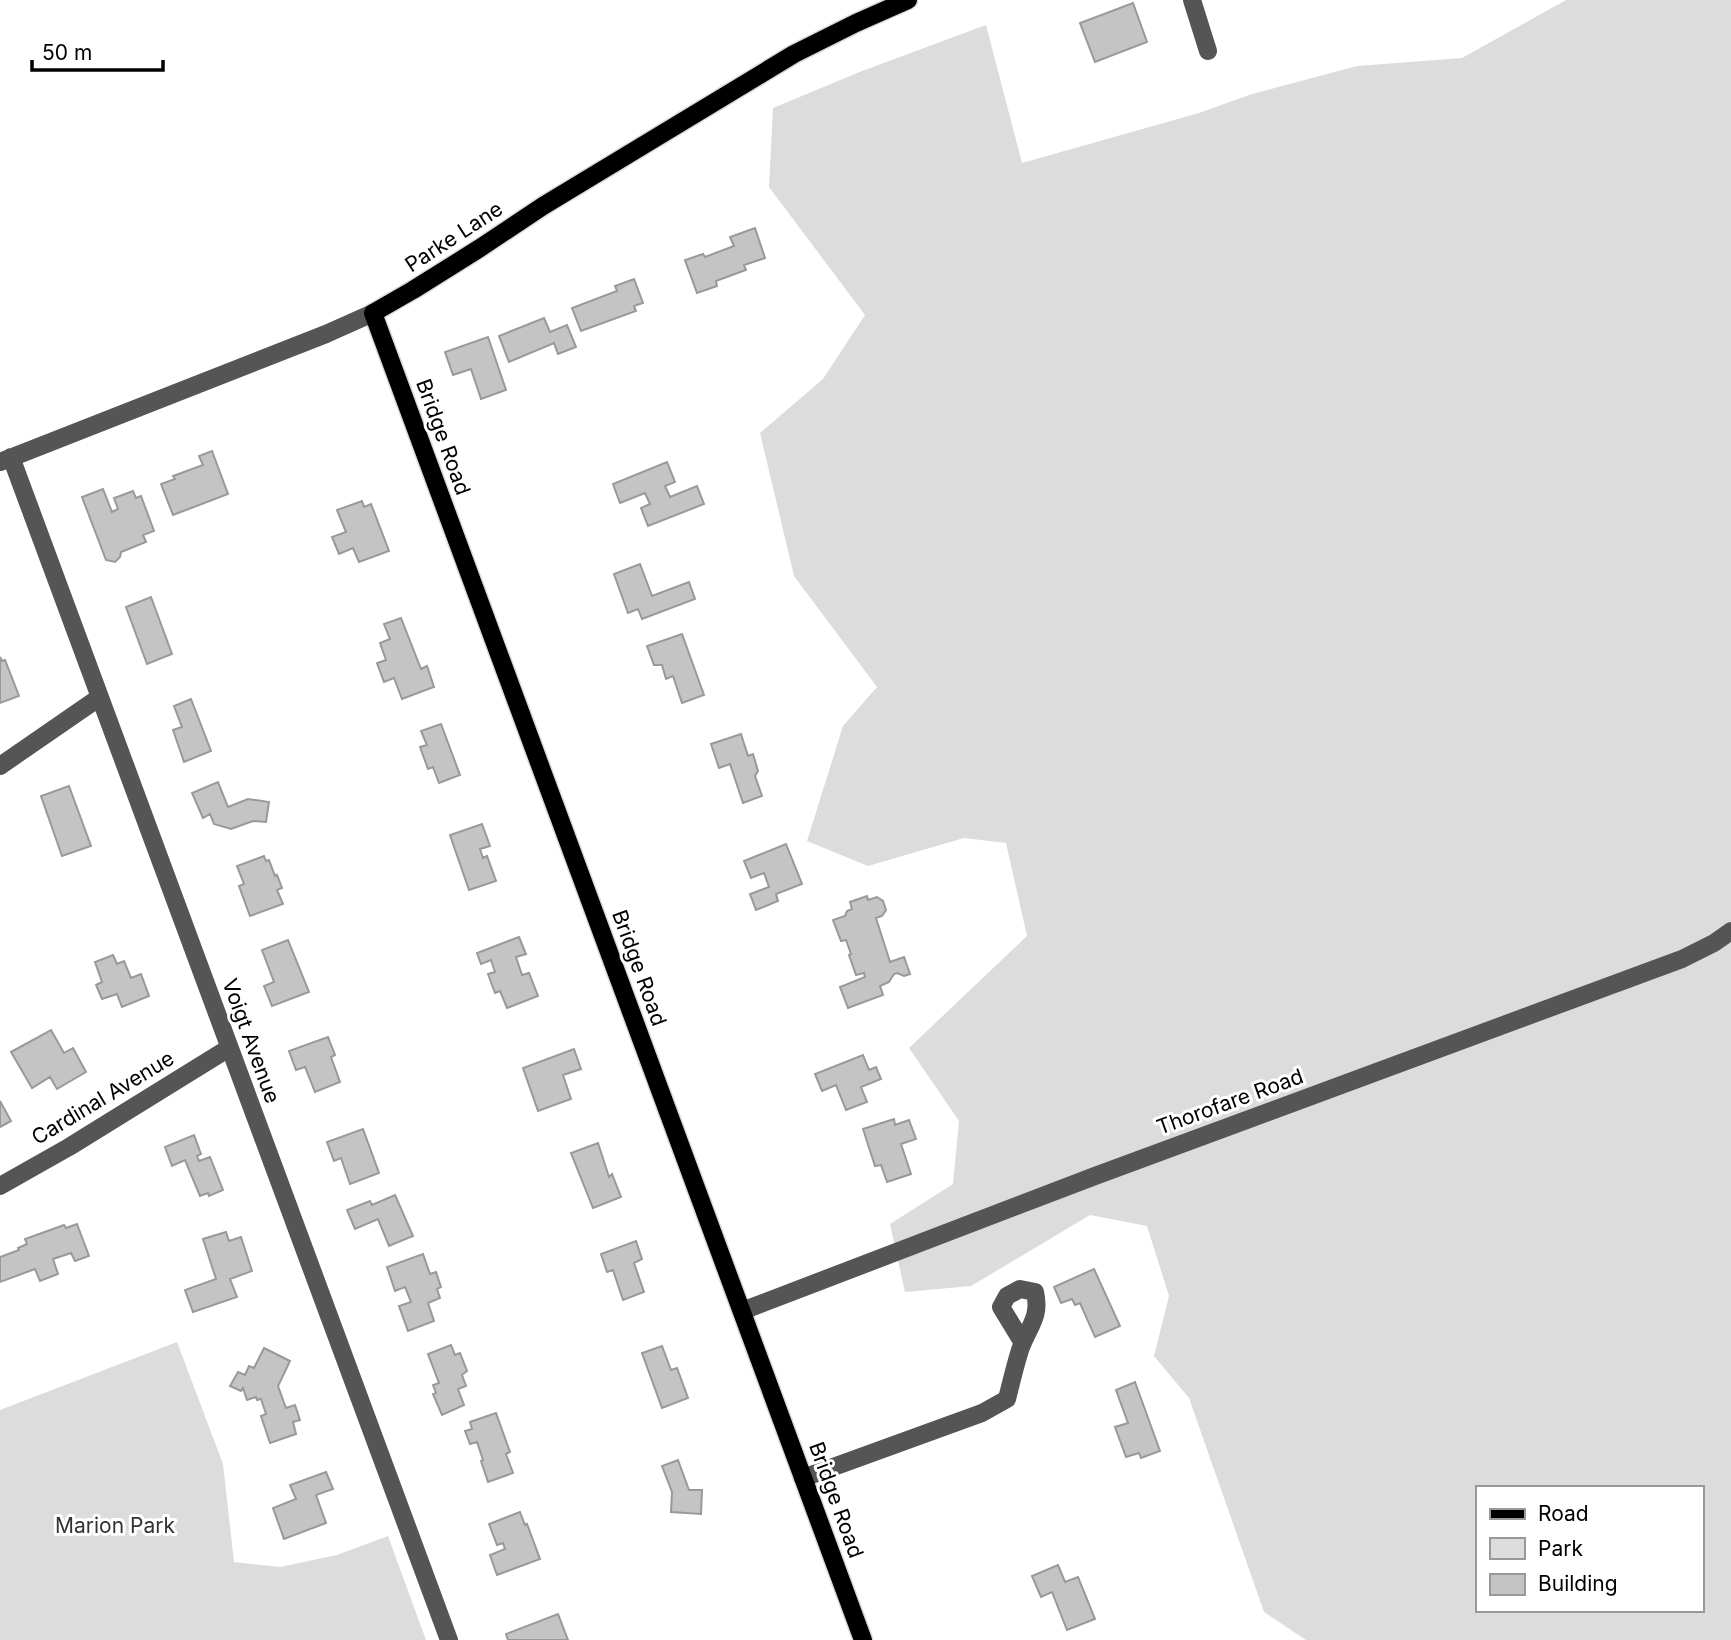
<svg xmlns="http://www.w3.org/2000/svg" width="1731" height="1640" viewBox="0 0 1731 1640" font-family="Inter,sans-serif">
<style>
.green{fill:#dcdcdc;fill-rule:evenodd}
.building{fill:#c4c4c4;stroke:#999;stroke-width:2}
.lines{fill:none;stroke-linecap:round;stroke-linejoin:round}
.major-casing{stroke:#dbdbdb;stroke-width:21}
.minor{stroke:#555;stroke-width:18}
.major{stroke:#000;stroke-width:18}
.labels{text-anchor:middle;stroke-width:6;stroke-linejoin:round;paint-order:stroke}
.street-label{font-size:21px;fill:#000;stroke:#fff}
.park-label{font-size:21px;fill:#333;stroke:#fff}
</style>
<rect width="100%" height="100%" fill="#fff"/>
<path class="green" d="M1566,0H1731V1640H1306L1264,1612L1189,1398L1154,1356L1169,1296L1147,1226L1090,1215L971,1286L905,1292L890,1224L953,1184L959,1121L909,1048L1027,936L1006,843L964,838L868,866L807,841L843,726L877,687L794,576L760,433L823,379L865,315L769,187L773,108L862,71L986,25L1022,163L1199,113L1252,94L1357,66L1462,58ZM1477,1488H1701V1610H1477Z
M177,1342L223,1464L234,1562L280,1567L337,1555L388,1536L426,1640H0V1410Z"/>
<path class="building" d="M1133,3L1147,42L1095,62L1080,23Z
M755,228L765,258L744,265L746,270L716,281L717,286L697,293L685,260L703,254L705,257L734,246L730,237Z
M634,279L643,303L634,306L636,311L581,331L572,308L617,291L615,286Z
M544,318L550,332L567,325L576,347L558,354L554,343L509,362L499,336Z
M488,337L506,390L481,399L471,369L453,375L445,352Z
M212,451L228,494L173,515L161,484L175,479L173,476L203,465L199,456Z
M667,462L675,482L665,486L670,497L697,486L704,504L648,526L641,508L650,504L645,493L620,503L613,484Z
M103,489L112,512L118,509L114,498L133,491L136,498L141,496L154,531L143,535L146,542L121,552L120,557L115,562L106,560L82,497Z
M362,501L364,507L371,504L389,551L359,562L353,548L339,554L332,537L346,532L337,510Z
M640,564L652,596L689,582L695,599L642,619L638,609L628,613L614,574Z
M151,597L172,654L147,664L126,607Z
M401,618L421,669L427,666L434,687L402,699L394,678L384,682L377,663L386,660L380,643L390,639L384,624Z
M682,634L704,695L682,703L673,676L666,679L662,665H654L647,646Z
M0,657L2,661L5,660L19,696L0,703Z
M191,699L211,751L184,762L173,730L182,727L174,706Z
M441,724L460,775L439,783L433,767L428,769L420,747L427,745L421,731Z
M741,734L748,756L753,754L758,771L755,776L762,796L743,803L730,764L719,768L711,744Z
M218,782L228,807L248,799L269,802L266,822L253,821L231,829L214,824L210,814L203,818L192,793Z
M69,786L91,846L62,856L41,796Z
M482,824L490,846L480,849L483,858L487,856L496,881L469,890L450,835Z
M786,844L802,884L776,894L778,901L756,910L750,894L769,887L764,873L751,878L744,861Z
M264,856L266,861L269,860L275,876L277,875L282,888L277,890L283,904L250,916L239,886L244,884L237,866Z
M867,896L868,900L877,897L883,901L886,910L882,916L876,918L890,962L904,957L910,974L904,976L897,973L894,974L889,982L880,986L883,995L848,1008L840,987L865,977L864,973L856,975L849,955L851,954L846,940L841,941L833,920L845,916L847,911L852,909L850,902Z
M519,937L526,954L516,957L522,975L529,973L538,996L507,1008L500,991L495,993L488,974L495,972L491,960L481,964L477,953Z
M288,940L309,992L272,1006L264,986L274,982L262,950Z
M113,955L117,964L124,961L131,978L141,974L149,996L122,1007L117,994L102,999L96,985L102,982L95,962Z
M51,1030L64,1053L73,1048L86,1072L57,1089L50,1077L32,1088L11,1052Z
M328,1037L335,1055L331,1057L340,1082L315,1092L305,1067L296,1070L289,1051Z
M574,1049L581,1069L563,1075L571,1099L538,1111L523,1068Z
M863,1055L869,1070L876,1067L881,1079L861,1087L867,1102L846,1110L836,1085L822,1091L815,1074Z
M0,1101L11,1121L0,1127Z
M894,1119L895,1125L909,1120L916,1139L901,1144L911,1174L887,1182L881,1165L875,1166L863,1129Z
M363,1129L379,1173L350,1184L341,1158L334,1161L327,1142Z
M194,1135L201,1154L197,1156L199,1161L210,1157L223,1190L209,1196L208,1193L200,1196L185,1160L172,1166L165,1147Z
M598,1143L609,1177L612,1174L621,1197L593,1208L571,1153Z
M395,1195L413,1236L389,1246L378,1219L355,1229L347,1210L370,1201L372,1205Z
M77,1224L89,1256L75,1261L71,1253L53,1259L58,1274L40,1281L35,1269L0,1282V1257L19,1250L18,1248L27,1244L25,1239L64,1225L66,1228Z
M226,1232L229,1241L241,1237L252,1271L230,1279L237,1297L193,1312L185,1290L216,1279L203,1239Z
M636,1241L642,1259L634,1263L644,1292L623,1300L613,1270L607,1272L601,1254Z
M423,1254L430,1274L436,1272L441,1287L437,1289L440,1298L428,1303L434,1321L408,1331L399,1306L411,1302L405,1287L395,1291L387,1267Z
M1094,1269L1120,1326L1095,1337L1080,1303L1075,1305L1072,1299L1061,1303L1054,1287Z
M451,1345L455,1355L460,1353L467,1371L462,1375L466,1386L458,1389L464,1405L442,1415L433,1394L436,1393L433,1385L439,1383L428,1354Z
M662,1346L671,1370L677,1368L688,1398L662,1408L642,1353Z
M264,1348L290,1361L278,1386L286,1408L295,1405L300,1420L293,1422L296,1434L270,1443L261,1416L266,1414L261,1399L257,1400L256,1397L247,1400L243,1388L241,1391L230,1386L238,1372L245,1375L249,1366L254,1368Z
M1135,1382L1160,1451L1141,1458L1139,1453L1126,1457L1115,1427L1128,1423L1116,1390Z
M496,1413L510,1452L506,1454L513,1473L488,1482L481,1461L483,1460L477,1442L470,1444L465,1431L472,1429L470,1422Z
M678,1460L689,1490H702L701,1514L671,1512L672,1492L662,1466Z
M326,1472L333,1489L316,1495L326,1523L284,1539L273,1508L296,1499L290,1485Z
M520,1512L525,1525L527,1524L540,1559L497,1575L490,1555L505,1549L503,1543L497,1545L489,1524Z
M1058,1565L1065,1582L1078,1577L1095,1619L1067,1630L1052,1592L1041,1597L1032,1576Z
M558,1614L568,1640H508L506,1634Z"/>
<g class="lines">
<g class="major-casing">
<path id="major" d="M863,1640L373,313L413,290L480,248L543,206L794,54L856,23L908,0"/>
</g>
<path class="minor" d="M1192,0L1208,51
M11,457L449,1640
M0,462L326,334L373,313
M0,766L100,697
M0,1186L69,1147L229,1048
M742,1311L1095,1176L1682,959L1714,943L1731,931
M803,1478L982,1413L1007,1399C1011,1383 1015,1366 1020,1350C1028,1327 1041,1318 1035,1292L1020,1289L1007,1296L1001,1307L1023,1343"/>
<use href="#major" class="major"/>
</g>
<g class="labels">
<g class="street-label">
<text transform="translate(454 237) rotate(-33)" y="7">Parke Lane</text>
<text transform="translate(443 437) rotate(70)" y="7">Bridge Road</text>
<text transform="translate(639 968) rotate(70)" y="7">Bridge Road</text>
<text transform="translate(251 1041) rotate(70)" y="7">Voigt Avenue</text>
<text transform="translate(103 1098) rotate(-31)" y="7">Cardinal Avenue</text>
<text transform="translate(1230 1102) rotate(-20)" y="7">Thorofare Road</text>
<text transform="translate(836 1500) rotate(70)" y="7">Bridge Road</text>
</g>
<g class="park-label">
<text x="115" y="1533">Marion Park</text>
</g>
</g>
<rect x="1476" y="1486" width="228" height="126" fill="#ffffff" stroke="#999999" stroke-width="2"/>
<rect x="1490" y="1509" width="35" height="10" fill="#000000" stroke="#999999" stroke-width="2"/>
<text x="1538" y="1521" font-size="21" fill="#000000">Road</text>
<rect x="1490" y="1538" width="35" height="21" fill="#dcdcdc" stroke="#999999" stroke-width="2"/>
<text x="1538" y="1556" font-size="21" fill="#000000">Park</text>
<rect x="1490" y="1574" width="35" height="21" fill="#c4c4c4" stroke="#999999" stroke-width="2"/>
<text x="1538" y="1591" font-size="21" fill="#000000">Building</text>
<path d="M32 60v10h131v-10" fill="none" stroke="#000000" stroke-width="3.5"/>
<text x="42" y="60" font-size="21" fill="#000000" stroke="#ffffff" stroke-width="5" paint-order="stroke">50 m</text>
</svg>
